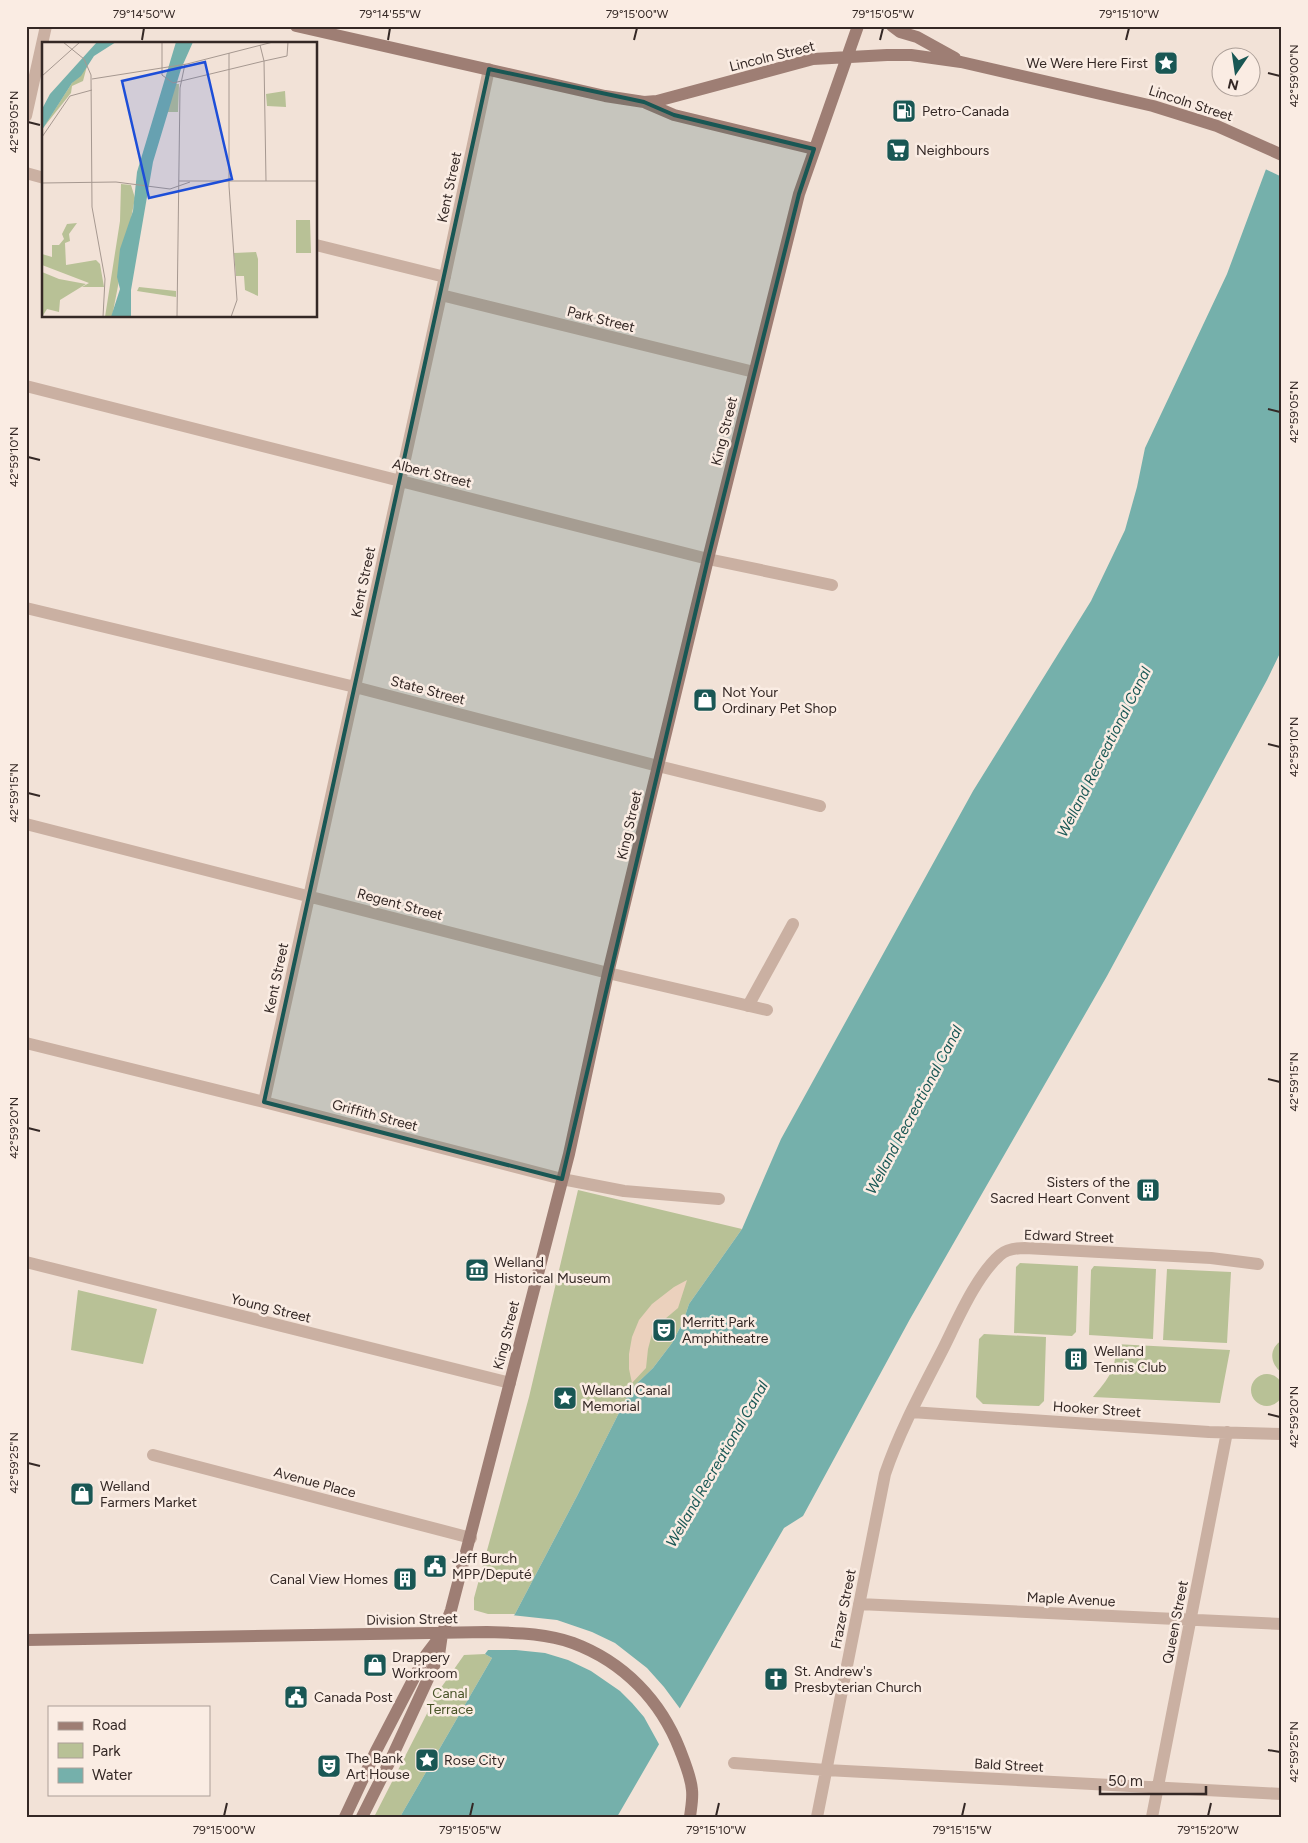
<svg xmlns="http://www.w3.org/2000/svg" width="1308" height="1843" viewBox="0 0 1308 1843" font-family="Figtree,sans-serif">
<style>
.green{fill:#b8c196}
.plaza{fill:#ebd1bd}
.water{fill:#75b0ab}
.pier{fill:#f2e2d7}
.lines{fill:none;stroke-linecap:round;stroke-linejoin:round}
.minor{stroke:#cab0a2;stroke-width:12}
.tertiary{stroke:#cab0a2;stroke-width:12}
.secondary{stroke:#9e7e74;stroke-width:12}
.marked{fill:#195754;fill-opacity:0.2;stroke:#195754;stroke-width:4;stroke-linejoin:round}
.ticks{fill:none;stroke:#342825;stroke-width:2}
.labels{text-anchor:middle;stroke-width:5;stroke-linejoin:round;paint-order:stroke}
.street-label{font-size:14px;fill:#342825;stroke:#faece3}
.poi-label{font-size:14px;fill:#342825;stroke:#faece3;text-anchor:start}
.park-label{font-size:14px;fill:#495428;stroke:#faece3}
.water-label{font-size:15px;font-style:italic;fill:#195754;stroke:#faece3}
.inset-road{fill:none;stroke:#a69890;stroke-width:1}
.view{fill:#1d4ed8;fill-opacity:0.15;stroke:#1d4ed8;stroke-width:2.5}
.inset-edge{fill:none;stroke:#342825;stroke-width:2.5}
.neatline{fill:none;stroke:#342825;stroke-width:2}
.ticks-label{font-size:12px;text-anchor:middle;fill:#342825}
</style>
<rect width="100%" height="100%" fill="#f2e2d7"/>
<path class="green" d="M578,1190L742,1229L689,1304L683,1322L672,1343L653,1368L631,1389L577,1496L515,1614H488L474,1610V1598L529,1397Z
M1020,1263L1078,1266L1076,1332L1072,1336L1014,1333L1016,1267Z
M1094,1266L1156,1269L1153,1339L1089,1335L1091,1270Z
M1167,1269L1231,1272L1227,1343L1163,1340Z
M78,1290L157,1309L143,1364L71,1350Z
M984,1334L1046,1337L1044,1401L1039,1406L983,1404L976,1397L979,1339Z
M1282,1340V1373C1270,1364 1268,1349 1282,1340Z
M1115,1344L1230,1350L1220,1403L1093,1397C1107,1380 1118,1368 1115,1344Z
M1251 1390a16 16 0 1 1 32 0a16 16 0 1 1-32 0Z
M485,1654L492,1658L400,1817H374L438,1692L464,1655Z"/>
<path class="plaza" d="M687,1280L678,1308L665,1319L652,1334L648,1349L646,1368L632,1383L629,1369V1354L632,1337L639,1320L652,1304L674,1287Z"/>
<path class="water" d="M1282,126V649L1267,680L1107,976L910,1319L803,1516L784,1528L617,1817H400L492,1658L485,1654L515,1614L577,1496L631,1389L653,1368L672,1343L683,1322L689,1304L742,1229L781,1139L973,791L1091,601L1125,530L1137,487L1145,448L1227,274Z"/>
<path class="pier" d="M1277,131L1282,133V177L1263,168Z
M511,1615L557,1620L592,1632L615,1643L647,1668L664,1687L681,1710L660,1746L644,1717L632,1703L620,1691L591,1671L568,1660L545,1653L516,1650H487Z"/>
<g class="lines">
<path class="minor" d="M26,173L44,178
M316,245L445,277
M441,295L754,372
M26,386L708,559L832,585
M26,608L355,687L658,766L820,806
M26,824L608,973L767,1010
M748,1006L793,924
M26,1043L264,1102L562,1179L624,1191L719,1199
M264,1102L441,295L489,69
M26,1262L510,1383
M911,1412L1209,1432L1282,1434
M153,1455L471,1538
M859,1604L1282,1624
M734,1763L826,1770L1282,1794
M817,1817L885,1474C900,1430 922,1390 943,1349C957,1321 976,1276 1000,1255C1007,1249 1016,1248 1025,1248L1211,1258L1258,1264
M1152,1817L1227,1432"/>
<path class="tertiary" d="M26,116L46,26"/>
<path class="secondary" d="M296,26L605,96L644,102L657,101L813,59L887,55H911L961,62L1153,106L1217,126L1282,155
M892,26L900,32L917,37L955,58
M646,103L674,115L814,149
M26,1640L487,1632C516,1633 545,1633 573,1643C624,1662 661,1701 680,1750C685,1763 691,1777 692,1790C693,1799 691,1808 690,1817
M345,1817L376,1751L426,1655L442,1634L451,1610L569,1154L608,973L708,559L799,194L858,26
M362,1817L391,1759L439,1655L442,1634"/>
</g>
<path class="marked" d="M489,69L644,102L674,115L814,149L799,194L708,559L562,1179L264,1102Z"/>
<path class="ticks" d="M142,40L144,28M388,40L390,28M634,40L637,28M880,40L883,28M1126,40L1129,28M1268,73L1280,76M28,122L40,125M1268,409L1280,412M28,457L40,460M1268,744L1280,747M28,793L40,796M1268,1079L1280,1082M28,1128L40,1131M1268,1414L1280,1417M28,1463L40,1466M1268,1750L1280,1752M224,1816L227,1803M470,1816L473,1803M716,1816L719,1803M962,1816L965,1803M1208,1816L1211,1803"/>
<defs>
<g id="sight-square" transform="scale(1.25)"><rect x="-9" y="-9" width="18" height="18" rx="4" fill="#195754" stroke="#faece3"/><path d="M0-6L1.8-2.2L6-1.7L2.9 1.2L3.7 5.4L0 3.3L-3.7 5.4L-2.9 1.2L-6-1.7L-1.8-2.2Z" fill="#fff"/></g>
<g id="fuel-square" transform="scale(1.25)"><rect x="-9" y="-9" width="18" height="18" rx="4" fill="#195754" stroke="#faece3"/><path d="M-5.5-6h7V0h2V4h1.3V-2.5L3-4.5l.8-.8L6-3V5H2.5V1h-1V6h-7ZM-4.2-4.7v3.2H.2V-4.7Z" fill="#fff"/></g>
<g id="supermarket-square" transform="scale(1.25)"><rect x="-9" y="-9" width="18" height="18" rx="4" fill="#195754" stroke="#faece3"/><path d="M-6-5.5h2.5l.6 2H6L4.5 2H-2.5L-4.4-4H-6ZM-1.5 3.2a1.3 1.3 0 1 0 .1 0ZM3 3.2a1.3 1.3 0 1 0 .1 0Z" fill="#fff"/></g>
<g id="shop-square" transform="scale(1.25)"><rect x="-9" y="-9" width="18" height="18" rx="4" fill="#195754" stroke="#faece3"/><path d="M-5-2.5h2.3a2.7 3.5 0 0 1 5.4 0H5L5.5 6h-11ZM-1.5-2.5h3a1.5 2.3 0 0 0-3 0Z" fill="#fff"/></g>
<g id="building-square" transform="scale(1.25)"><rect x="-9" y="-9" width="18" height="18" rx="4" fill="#195754" stroke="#faece3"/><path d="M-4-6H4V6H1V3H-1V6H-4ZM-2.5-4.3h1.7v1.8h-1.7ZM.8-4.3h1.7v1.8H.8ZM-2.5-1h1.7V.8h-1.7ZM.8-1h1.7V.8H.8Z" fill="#fff"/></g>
<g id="museum-square" transform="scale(1.25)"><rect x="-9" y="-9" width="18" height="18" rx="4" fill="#195754" stroke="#faece3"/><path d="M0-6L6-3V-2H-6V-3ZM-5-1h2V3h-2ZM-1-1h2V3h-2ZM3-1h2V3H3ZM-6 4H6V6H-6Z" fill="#fff"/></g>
<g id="theatre-square" transform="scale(1.25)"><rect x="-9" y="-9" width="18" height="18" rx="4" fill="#195754" stroke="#faece3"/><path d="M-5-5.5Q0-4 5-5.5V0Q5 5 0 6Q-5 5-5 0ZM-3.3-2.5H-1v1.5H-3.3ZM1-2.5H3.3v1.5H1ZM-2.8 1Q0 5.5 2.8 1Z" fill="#fff"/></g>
<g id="civic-square" transform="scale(1.25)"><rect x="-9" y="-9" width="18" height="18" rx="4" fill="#195754" stroke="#faece3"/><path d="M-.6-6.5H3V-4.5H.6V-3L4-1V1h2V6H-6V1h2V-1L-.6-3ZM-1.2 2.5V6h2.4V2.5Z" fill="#fff"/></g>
<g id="church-square" transform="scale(1.25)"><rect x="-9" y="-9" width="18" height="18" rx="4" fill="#195754" stroke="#faece3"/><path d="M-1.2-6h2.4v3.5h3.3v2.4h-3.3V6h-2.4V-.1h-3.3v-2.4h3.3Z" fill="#fff"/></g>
</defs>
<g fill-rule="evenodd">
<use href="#sight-square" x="1166" y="63"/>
<use href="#fuel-square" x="904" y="111"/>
<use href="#supermarket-square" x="898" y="150"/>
<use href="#shop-square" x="705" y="700"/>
<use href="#building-square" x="1148" y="1190"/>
<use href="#museum-square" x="477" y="1270"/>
<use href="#theatre-square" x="664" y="1330"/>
<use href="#building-square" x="1076" y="1359"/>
<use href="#sight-square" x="565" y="1398"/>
<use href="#shop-square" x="82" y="1494"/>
<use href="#civic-square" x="435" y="1566"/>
<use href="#building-square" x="405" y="1579"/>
<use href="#shop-square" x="375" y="1665"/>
<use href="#church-square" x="776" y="1679"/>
<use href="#civic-square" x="296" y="1697"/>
<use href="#sight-square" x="427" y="1760"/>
<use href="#theatre-square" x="329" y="1766"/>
</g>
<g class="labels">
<g class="street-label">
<text transform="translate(772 56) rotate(-14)" y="5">Lincoln Street</text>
<text transform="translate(1191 103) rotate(18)" y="5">Lincoln Street</text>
<text transform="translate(449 187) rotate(-78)" y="5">Kent Street</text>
<text transform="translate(601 319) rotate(14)" y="5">Park Street</text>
<text transform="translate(724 431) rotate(-76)" y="5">King Street</text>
<text transform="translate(432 473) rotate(14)" y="5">Albert Street</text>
<text transform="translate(363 582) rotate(-78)" y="5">Kent Street</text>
<text transform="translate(428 690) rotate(15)" y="5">State Street</text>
<text transform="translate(629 825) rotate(-77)" y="5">King Street</text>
<text transform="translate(400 904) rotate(15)" y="5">Regent Street</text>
<text transform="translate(276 978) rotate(-78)" y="5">Kent Street</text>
<text transform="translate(375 1115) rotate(15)" y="5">Griffith Street</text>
<text transform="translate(1069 1236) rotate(2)" y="5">Edward Street</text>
<text transform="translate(271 1308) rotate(14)" y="5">Young Street</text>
<text transform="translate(506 1335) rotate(-76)" y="5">King Street</text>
<text transform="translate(1097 1409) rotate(4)" y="5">Hooker Street</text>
<text transform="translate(315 1482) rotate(15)" y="5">Avenue Place</text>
<text transform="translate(1071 1599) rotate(3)" y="5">Maple Avenue</text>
<text transform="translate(843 1609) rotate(-79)" y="5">Frazer Street</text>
<text transform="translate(412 1619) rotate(-1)" y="5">Division Street</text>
<text transform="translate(1175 1622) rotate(-79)" y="5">Queen Street</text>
<text transform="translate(1009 1765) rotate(3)" y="5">Bald Street</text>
</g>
<g class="poi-label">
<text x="1148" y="68" text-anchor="end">We Were Here First</text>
<text x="922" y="116">Petro-Canada</text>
<text x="916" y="155">Neighbours</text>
<text x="722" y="697">Not Your<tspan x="722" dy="16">Ordinary Pet Shop</tspan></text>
<text x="1130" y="1187" text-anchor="end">Sisters of the<tspan x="1130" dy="16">Sacred Heart Convent</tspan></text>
<text x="494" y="1267">Welland<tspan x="494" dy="16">Historical Museum</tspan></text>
<text x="682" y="1327">Merritt Park<tspan x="682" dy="16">Amphitheatre</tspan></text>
<text x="1094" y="1356">Welland<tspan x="1094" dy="16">Tennis Club</tspan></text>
<text x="582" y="1395">Welland Canal<tspan x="582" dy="16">Memorial</tspan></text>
<text x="100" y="1491">Welland<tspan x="100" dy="16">Farmers Market</tspan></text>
<text x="452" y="1563">Jeff Burch<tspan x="452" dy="16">MPP/Deputé</tspan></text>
<text x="388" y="1584" text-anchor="end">Canal View Homes</text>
<text x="392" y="1662">Drappery<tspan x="392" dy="16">Workroom</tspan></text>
<text x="794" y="1676">St. Andrew's<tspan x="794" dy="16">Presbyterian Church</tspan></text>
<text x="314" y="1702">Canada Post</text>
<text x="346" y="1763">The Bank<tspan x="346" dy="16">Art House</tspan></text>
<text x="444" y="1765">Rose City</text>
</g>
<g class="park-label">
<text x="450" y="1698">Canal<tspan x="450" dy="16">Terrace</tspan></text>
</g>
<g class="water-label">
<text transform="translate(1104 752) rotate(-63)" y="5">Welland Recreational Canal</text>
<text transform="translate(914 1110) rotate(-62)" y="5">Welland Recreational Canal</text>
<text transform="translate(717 1464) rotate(-60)" y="5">Welland Recreational Canal</text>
</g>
</g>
<g transform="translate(42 42)">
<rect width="275" height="275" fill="#f2e2d7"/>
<path d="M45,24L41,39L30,44L29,51L1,86L30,41ZM134,42H137L136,70H125ZM243,49L244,65L225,64L224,52ZM79,142L89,143L93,156L70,275H63L78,179ZM254,178H268L269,211H254ZM35,181L27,192L28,199L23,201L24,223L54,218L58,222L62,245H40L47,241L0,223V212L10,215V203H17L22,197L20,192L25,182ZM214,210L216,217V254L203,248L202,234H194L192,211ZM0,230L17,237L44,242L18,258L17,270L5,267L0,275ZM97,245L134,249V255L95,249Z" fill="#b8c196"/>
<path d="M55,0H74L52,14L39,34L30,41L0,88V67L8,52ZM134,0H151L139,27L111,120L89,248V275H69L78,247L75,235L78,207L91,169L95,130Z" fill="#75b0ab"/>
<path class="inset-road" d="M21,0L42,17L49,33L50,165L63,237L61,275M120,0V33L131,41L222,19L218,3M187,11V144L195,258L189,275M0,34L38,0M50,37L145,22L231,0M0,95L28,54L50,48M137,139H275M224,139L222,19L245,14L246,0M0,141L74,140L128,147L148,140M135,275L138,46L143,22"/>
<path class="view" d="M163,20L190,137L107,156L80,39Z"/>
<rect width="275" height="275" class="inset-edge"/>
</g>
<rect width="1308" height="1843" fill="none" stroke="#faece3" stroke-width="55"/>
<rect x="48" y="1706" width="162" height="90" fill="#faece3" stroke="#ab9e97"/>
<rect x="58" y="1722" width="25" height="8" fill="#9e7e74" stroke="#ab9e97"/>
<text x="92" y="1730" font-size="15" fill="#342825">Road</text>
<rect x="58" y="1743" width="25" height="15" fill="#b8c196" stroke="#ab9e97"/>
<text x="92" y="1756" font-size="15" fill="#342825">Park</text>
<rect x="58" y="1768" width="25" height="15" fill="#75b0ab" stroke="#ab9e97"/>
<text x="92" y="1780" font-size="15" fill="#342825">Water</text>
<g transform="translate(1236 72) rotate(193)"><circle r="24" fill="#faece3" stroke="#ab9e97"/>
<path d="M0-4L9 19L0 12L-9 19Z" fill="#195754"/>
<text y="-8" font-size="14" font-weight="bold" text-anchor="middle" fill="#342825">N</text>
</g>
<path d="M1100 1786v8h106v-8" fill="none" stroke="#342825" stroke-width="2.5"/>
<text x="1108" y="1786" font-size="15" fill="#342825" stroke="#faece3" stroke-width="4" paint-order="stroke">50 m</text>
<rect x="28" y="28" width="1252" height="1788" class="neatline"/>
<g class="ticks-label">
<text x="144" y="18">79°14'50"W</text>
<text x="390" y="18">79°14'55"W</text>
<text x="637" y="18">79°15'00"W</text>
<text x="883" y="18">79°15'05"W</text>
<text x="1129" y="18">79°15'10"W</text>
<text transform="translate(1294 76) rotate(-90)" y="4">42°59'00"N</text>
<text transform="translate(14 122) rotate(-90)" y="4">42°59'05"N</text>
<text transform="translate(1294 412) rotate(-90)" y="4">42°59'05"N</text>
<text transform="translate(14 457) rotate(-90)" y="4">42°59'10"N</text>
<text transform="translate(1294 747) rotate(-90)" y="4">42°59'10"N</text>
<text transform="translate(14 793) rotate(-90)" y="4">42°59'15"N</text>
<text transform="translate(1294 1082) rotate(-90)" y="4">42°59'15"N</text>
<text transform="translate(14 1128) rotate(-90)" y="4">42°59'20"N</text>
<text transform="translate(1294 1417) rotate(-90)" y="4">42°59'20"N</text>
<text transform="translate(14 1463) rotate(-90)" y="4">42°59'25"N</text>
<text transform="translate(1294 1752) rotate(-90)" y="4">42°59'25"N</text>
<text x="224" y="1834">79°15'00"W</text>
<text x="470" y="1834">79°15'05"W</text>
<text x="716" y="1834">79°15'10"W</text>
<text x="962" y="1834">79°15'15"W</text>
<text x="1208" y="1834">79°15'20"W</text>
</g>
</svg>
